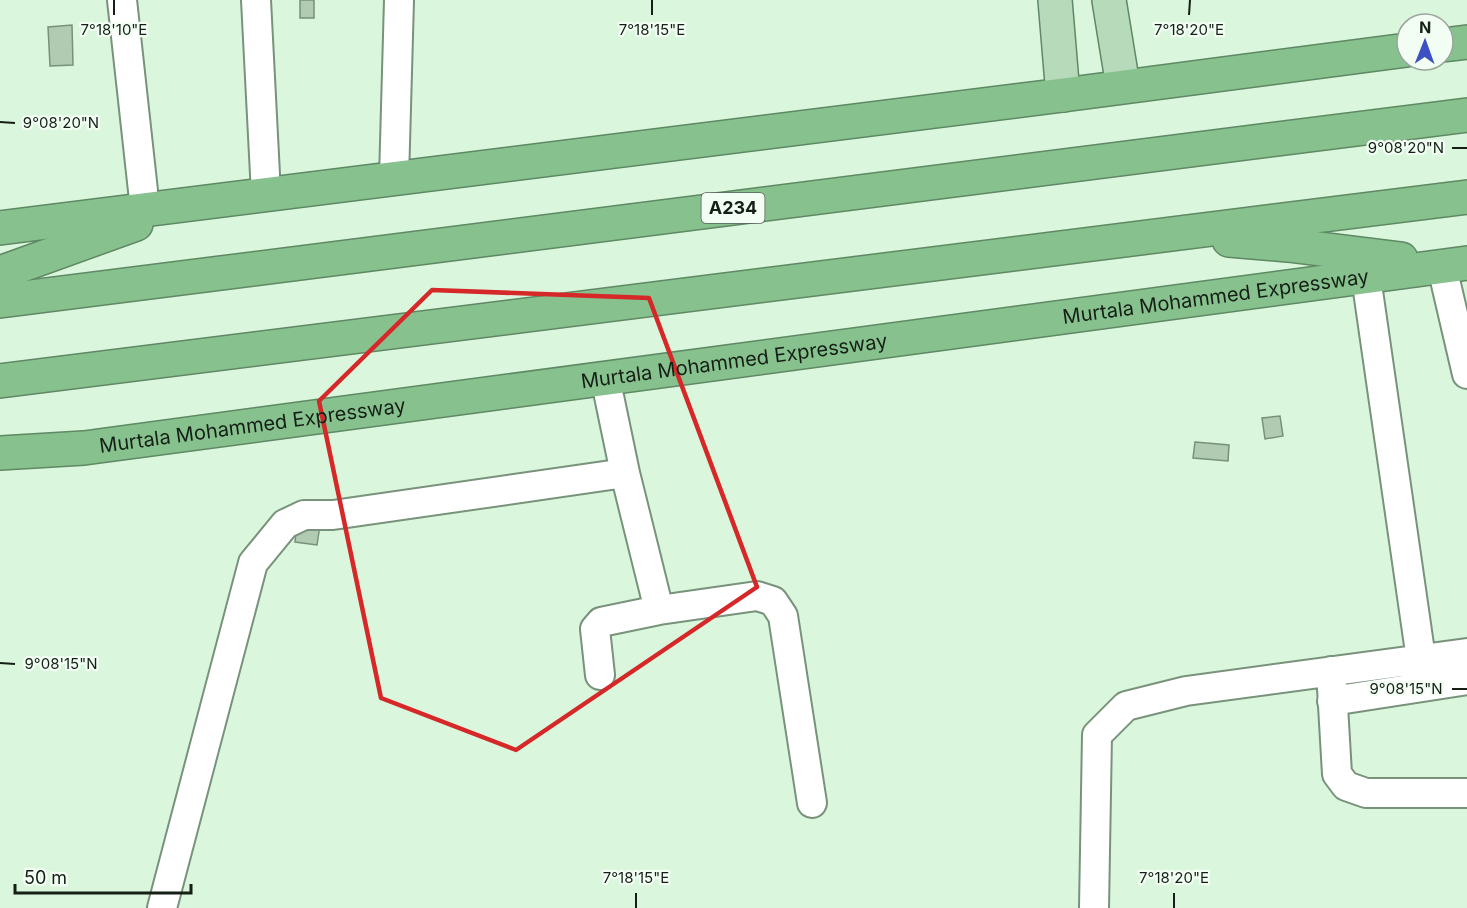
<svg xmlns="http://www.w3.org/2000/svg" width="1467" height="908" viewBox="0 0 1467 908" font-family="Inter,sans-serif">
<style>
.building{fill:#b0cbb2;stroke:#77917a;stroke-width:1.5}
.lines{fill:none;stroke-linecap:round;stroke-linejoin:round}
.minor-casing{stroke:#79927b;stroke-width:32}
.major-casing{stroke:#5f8864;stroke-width:36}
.highway-casing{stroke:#5f8864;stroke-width:36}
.minor{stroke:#fff;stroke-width:28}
.major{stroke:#b7dabb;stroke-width:33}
.highway{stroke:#87c18e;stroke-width:33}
.marked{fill:none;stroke:#d62828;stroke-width:4.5;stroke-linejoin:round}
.ticks{fill:none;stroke:#151f16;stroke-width:2}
.labels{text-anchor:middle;stroke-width:4.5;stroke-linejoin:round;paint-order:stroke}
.shield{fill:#f2fef3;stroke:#576258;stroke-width:1.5}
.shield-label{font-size:18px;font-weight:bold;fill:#151f16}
.street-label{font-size:20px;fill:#151f16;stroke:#f2fef3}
.ticks-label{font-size:15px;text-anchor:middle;fill:#151f16;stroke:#f2fef3;stroke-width:4.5;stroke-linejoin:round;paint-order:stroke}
</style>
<rect width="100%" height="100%" fill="#daf6dc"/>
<path class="building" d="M300,0H314V18H300Z
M72,25L73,65L50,66L48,27Z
M1280,416L1283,436L1265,439L1262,418Z
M1195,442L1229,445L1228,461L1193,458Z
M297,522L320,525L317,545L295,542Z"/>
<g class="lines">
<g class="minor-casing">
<path id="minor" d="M122,0L145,209
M256,0L266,194
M394,179L399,0
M1442,267L1467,374
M1366,277L1421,659
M625,473L659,610
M1331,671L1337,774L1346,786L1366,793H1467
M600,675L595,629L601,622L659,610L757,596L773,601L783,616L812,803
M1332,701L1467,680
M162,908L253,563L285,524L304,515H333L625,473L605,377
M1094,908L1097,735L1126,706L1186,691L1467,653"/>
</g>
<g class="major-casing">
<path id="major" d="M1055,0L1063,95
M1109,0L1123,86"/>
</g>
<g class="highway-casing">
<g id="highway">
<path d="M1443,45L1467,42"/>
<path d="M0,228L1063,95L1407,50"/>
<path d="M1229,240L1288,245L1401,259"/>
<path d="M0,273L136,224"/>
<path d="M0,301L1467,115"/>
<path d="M0,381L1467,197"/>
<path id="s1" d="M0,453L84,448L1467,263"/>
</g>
</g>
<use href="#minor" class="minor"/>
<use href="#major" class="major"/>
<use href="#highway" class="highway"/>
</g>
<path class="marked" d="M432,290L649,298L757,587L516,750L381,698L319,401Z"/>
<path class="ticks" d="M114,15V0M652,15V0M1189,15L1190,0M0,122L15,123M1452,148H1467M0,663L15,664M1452,689H1467M636,908V893M1174,908V893"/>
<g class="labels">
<rect class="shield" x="701.5" y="193" width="63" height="30" rx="4.5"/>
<g class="shield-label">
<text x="733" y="214">A234</text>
</g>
<g class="street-label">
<text dy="7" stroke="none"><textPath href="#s1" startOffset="1226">Murtala Mohammed Expressway</textPath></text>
<text dy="7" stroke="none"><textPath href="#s1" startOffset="740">Murtala Mohammed Expressway</textPath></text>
<text dy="7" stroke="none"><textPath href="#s1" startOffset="254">Murtala Mohammed Expressway</textPath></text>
</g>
</g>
<g class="ticks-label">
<text x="114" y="35">7°18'10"E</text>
<text x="652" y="35">7°18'15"E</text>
<text x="1189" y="35">7°18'20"E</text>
<text x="61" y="128">9°08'20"N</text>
<text x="1406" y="153">9°08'20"N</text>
<text x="61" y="669">9°08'15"N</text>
<text x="1406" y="694">9°08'15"N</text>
<text x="636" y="883">7°18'15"E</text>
<text x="1174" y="883">7°18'20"E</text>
</g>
<g transform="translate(1425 42) rotate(1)"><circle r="28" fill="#f2fef3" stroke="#9aa59b" stroke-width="1.5"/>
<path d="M0-4.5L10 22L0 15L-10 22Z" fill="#3c50c3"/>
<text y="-9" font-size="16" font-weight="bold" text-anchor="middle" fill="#151f16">N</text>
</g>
<path d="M15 884v9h176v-9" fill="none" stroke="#151f16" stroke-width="3"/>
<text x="24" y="884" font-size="18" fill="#151f16" stroke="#f2fef3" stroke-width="4.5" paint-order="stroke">50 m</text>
</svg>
